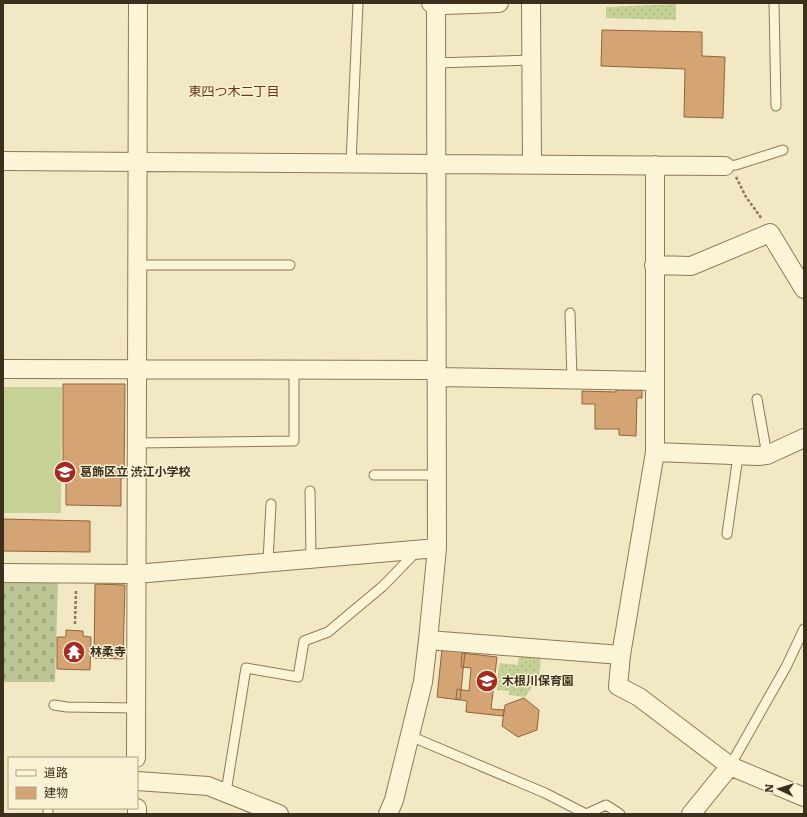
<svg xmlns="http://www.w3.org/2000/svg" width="807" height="817" viewBox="0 0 807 817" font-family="Literata,'Noto Sans JP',serif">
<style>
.grass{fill:url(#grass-dots)}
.cemetery{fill:url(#cemetery-stones)}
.pitch{fill:#c6d295}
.building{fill:#d4a475;stroke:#90643b}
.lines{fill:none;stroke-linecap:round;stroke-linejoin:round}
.service-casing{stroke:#8e7958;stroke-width:11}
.minor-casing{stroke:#8e7958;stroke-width:20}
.path{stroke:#8e7958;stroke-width:2.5;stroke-dasharray:3 2;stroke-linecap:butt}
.service{stroke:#fcf4d7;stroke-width:9}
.minor{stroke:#fcf4d7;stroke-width:18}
.labels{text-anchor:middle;stroke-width:3;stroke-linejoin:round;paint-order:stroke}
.poi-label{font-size:12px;font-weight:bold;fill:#3d2f1d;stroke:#f9f1d3;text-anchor:start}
.neighbourhood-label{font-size:13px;fill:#6e3118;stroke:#f9f1d3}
</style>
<defs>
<pattern id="grass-dots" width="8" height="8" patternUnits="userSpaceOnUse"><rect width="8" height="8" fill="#c6d295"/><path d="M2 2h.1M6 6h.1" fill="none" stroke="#abb580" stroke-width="1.8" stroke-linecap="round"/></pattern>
<pattern id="cemetery-stones" width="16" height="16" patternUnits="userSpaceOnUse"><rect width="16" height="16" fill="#bcc695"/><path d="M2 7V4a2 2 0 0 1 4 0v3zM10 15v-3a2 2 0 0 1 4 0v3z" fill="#a2aa80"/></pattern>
</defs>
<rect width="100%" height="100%" fill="#f2e8c3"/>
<path class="grass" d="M676,4V20L606,18V7Z
M519,656L541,658L538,687L533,686L525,697L509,695V691L497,690L499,663L518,665Z"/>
<path class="cemetery" d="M3,582L58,583L55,682H3Z"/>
<path class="pitch" d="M3,387H62L61,513H3Z"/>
<path class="building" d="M602,30L702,32V56L725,57L723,118L684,117L685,69L601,66Z
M63,384H125L124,478H121V506L66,505V478H63Z
M616,390H642V398H637L636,436L619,435V429H595V404H582V391L616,392Z
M3,519L90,521V552L3,551Z
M95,584L125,585L123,659L94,658Z
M66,630L83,631V636L91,637L90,670L57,669V637H66Z
M442,649L465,652L460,700L437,697Z
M462,653L497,657L491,709L504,710L503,716L466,712L467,701L456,699L457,689L469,691L471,668L461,667Z
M524,698L539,710L537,730L518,737L502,726L505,705Z"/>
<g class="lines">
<g class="service-casing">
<path id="service" d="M774,3L776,106
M435,63L532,60
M351,163L358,3
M725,166L736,165L783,150
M138,265H290
M570,313L572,379
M757,399L767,455
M137,443L294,441V371
M374,475H437
M310,491L311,558
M727,534L738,456
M268,561L271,504
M54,705L67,707L136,708
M410,736L545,793L586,814L606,805L620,814
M730,766L786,667L804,629
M226,792L246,668L298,677L304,641L328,632L383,586L417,551
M48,808V814"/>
</g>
<g class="minor-casing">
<path id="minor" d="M431,3L445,5L499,3
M531,3L532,164
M3,161L725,166
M654,265L691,266L770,233L804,289
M3,369L436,370
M436,377L654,381
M655,452L758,456L767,455L804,438
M3,573L136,574L437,548
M428,640L437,548L436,3
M621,655L655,452V165
M136,758L138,3
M137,781L208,786L279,814
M137,814V808
M388,814L394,800L423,682L428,640L621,655L618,686L639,697L730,766L804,797
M691,814L730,766"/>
</g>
<path class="path" d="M736,177L746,197L762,219
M75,624L76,591"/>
<use href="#service" class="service"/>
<use href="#minor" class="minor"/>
</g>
<defs>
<g id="school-disc" transform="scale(1.15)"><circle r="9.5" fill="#a32b22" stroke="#f9f1d3"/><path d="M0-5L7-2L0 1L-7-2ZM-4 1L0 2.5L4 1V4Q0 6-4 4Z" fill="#fff"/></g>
<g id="temple-disc" transform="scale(1.15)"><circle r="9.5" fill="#a32b22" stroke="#f9f1d3"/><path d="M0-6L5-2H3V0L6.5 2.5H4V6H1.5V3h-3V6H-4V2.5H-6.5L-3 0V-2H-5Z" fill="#fff"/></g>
</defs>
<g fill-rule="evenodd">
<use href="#school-disc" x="65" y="472"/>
<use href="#temple-disc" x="74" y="652"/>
<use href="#school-disc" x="487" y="681"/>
</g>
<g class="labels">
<g class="poi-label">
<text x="80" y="476">葛飾区立 渋江小学校</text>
<text x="90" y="656">林柔寺</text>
<text x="502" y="685">木根川保育園</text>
</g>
<g class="neighbourhood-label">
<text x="234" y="96">東四つ木二丁目</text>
</g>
</g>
<rect width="807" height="817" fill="none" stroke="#3d2f1d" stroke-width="8"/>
<rect x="8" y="757" width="130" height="52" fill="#f9f1d3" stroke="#aea38a"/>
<rect x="16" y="770" width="20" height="6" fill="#fcf4d7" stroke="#aea38a"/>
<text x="44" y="777" font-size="12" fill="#3d2f1d">道路</text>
<rect x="16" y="787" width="20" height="12" fill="#d4a475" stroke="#aea38a"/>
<text x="44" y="797" font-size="12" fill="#3d2f1d">建物</text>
<g transform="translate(779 789) rotate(274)" stroke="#f9f1d3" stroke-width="3" paint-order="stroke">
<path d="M0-3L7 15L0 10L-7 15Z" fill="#3d2f1d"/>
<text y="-6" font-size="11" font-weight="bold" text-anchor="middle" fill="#3d2f1d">N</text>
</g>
</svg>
